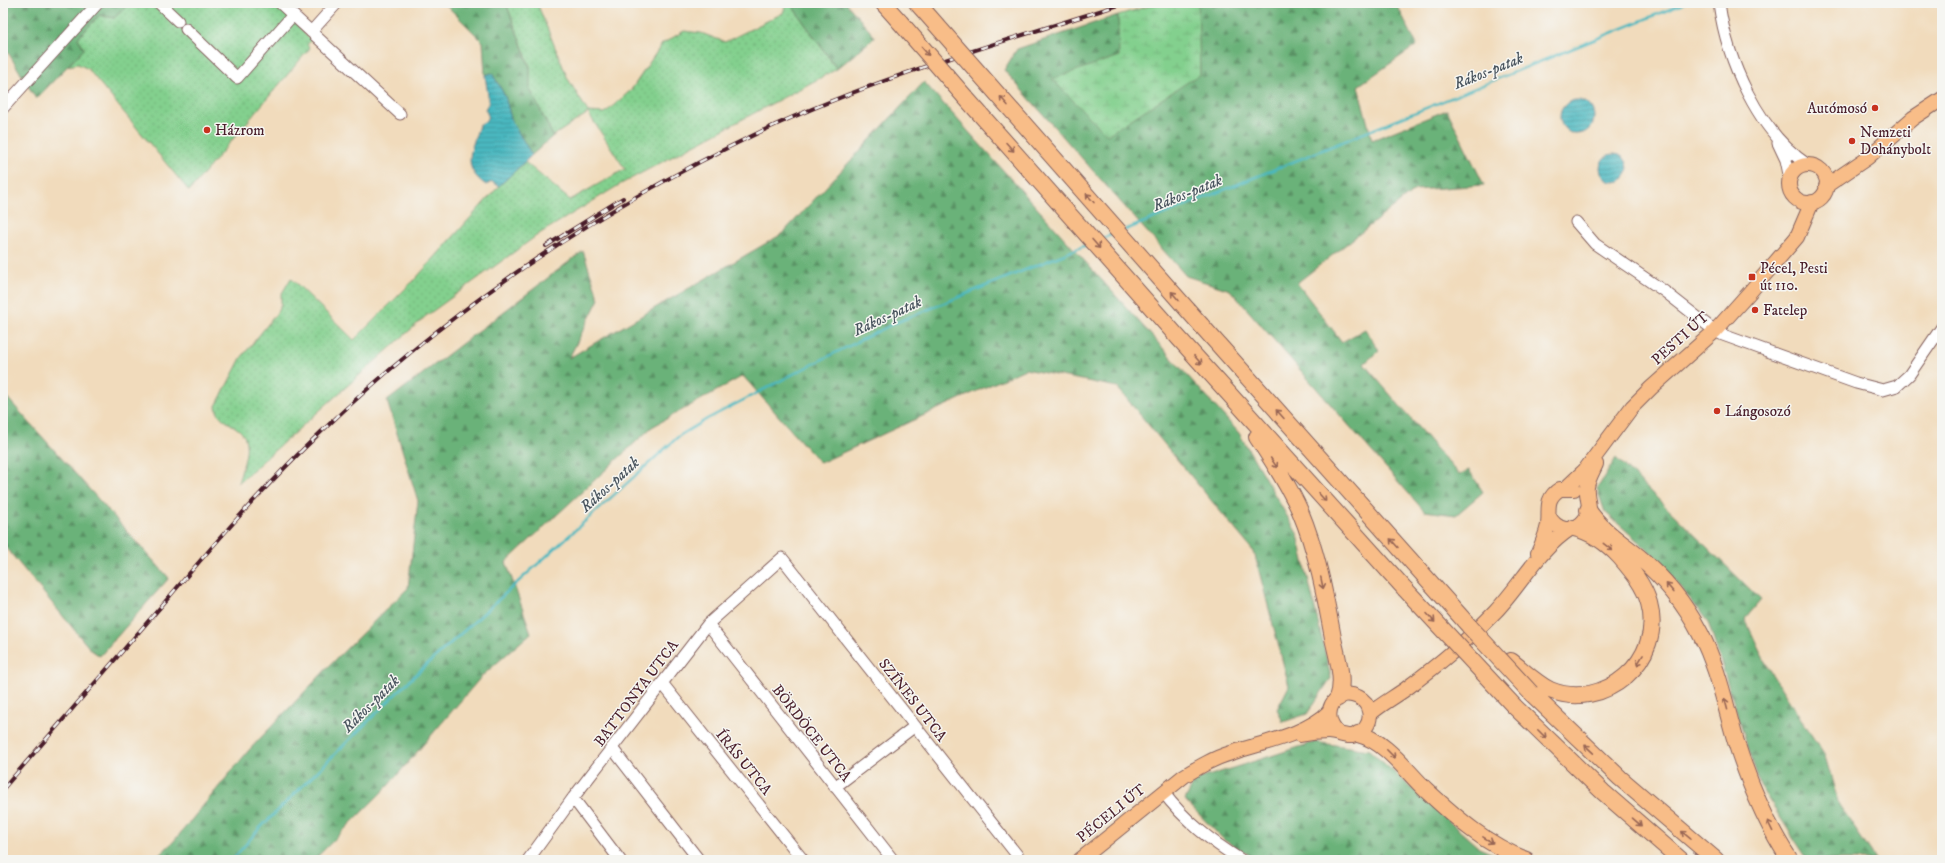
<svg xmlns="http://www.w3.org/2000/svg" width="1945" height="863" viewBox="0 0 1945 863" font-family="'IM FELL DW Pica',serif">
<style>
.grass{fill:url(#grass-dots);stroke:#66785c}
.forest{fill:url(#forest-firs);stroke:#5a6852}
.wetland{fill:url(#wetland-marsh);stroke:#66785c}
.water{fill:url(#water-rules);stroke:#4a6c76}
.lines{fill:none;stroke-linecap:round;stroke-linejoin:round}
.stream{stroke:#49b8c0;stroke-width:2.5}
.minor-casing{stroke:#84615e;stroke-width:13}
.major-casing{stroke:#84615e;stroke-width:16}
.highway-casing{stroke:#84615e;stroke-width:18}
.minor{stroke:#fff;stroke-width:11}
.major{stroke:#f8bd88;stroke-width:14}
.highway{stroke:#f8bd88;stroke-width:16}
.rail-casing{stroke:#4a1f2b;stroke-width:4}
.rail{stroke:#f6f6f2;stroke-width:2.5;stroke-dasharray:8;stroke-linecap:butt}
.highway-bridge-casing{stroke:#84615e;stroke-width:18;stroke-linecap:butt}
.highway-bridge{stroke:#f8bd88;stroke-width:16}
.oneway{stroke:#986655}
.poi-dot{fill:#c8321e;stroke:#f6f6f2;stroke-width:1.5}
.labels{text-anchor:middle;stroke-width:3;stroke-linejoin:round;paint-order:stroke}
.poi-label{font-size:15px;fill:#4a1f2b;stroke:#f6f6f2;text-anchor:start}
.street-label{font-size:15px;fill:#4a1f2b;stroke:#f6f6f2}
.water-label{font-size:16px;font-style:italic;fill:#4a555f;stroke:#f6f6f2}
</style>
<defs>
<pattern id="grass-dots" width="8" height="8" patternUnits="userSpaceOnUse"><rect width="8" height="8" fill="#83d08e"/><path d="M2 2h.1M6 6h.1" fill="none" stroke="#73b27b" stroke-width="1.8" stroke-linecap="round"/></pattern>
<pattern id="forest-firs" width="22" height="20" patternUnits="userSpaceOnUse"><rect width="22" height="20" fill="#6ab279"/><path d="M5 1l3.5 6h-7zM16 11l3.5 6h-7z" fill="#599063"/></pattern>
<pattern id="wetland-marsh" width="20" height="14" patternUnits="userSpaceOnUse"><rect width="20" height="14" fill="#83d08e"/><path d="M1 5h8M5 5V1M11 12h8M15 12V8" fill="none" stroke="#73b27b"/></pattern>
<pattern id="water-rules" width="6" height="5" patternUnits="userSpaceOnUse"><rect width="6" height="5" fill="#49b8c0"/><path d="M0 2.5h6" fill="none" stroke="#3f959c"/></pattern>
</defs>
<rect width="100%" height="100%" fill="#f6f6f2"/>
<filter id="ink" filterUnits="userSpaceOnUse"><feTurbulence type="fractalNoise" baseFrequency=".025" numOctaves="2"/><feDisplacementMap in="SourceGraphic" scale="8" xChannelSelector="R" yChannelSelector="G"/><feConvolveMatrix kernelMatrix="1 2 1 2 8 2 1 2 1" color-interpolation-filters="sRGB"/></filter>
<filter id="wash" filterUnits="userSpaceOnUse"><feTurbulence type="fractalNoise" baseFrequency=".012" numOctaves="4" result="noise"/><feDisplacementMap in="SourceGraphic" scale="16" xChannelSelector="R" yChannelSelector="G"/><feGaussianBlur stdDeviation="0.9" result="paint"/><feColorMatrix in="noise" values="0 0 0 0 0 0 0 0 0 0 0 0 0 0 0 0 0 1.4 0 .05"/><feComposite in="paint" operator="in"/></filter>
<g filter="url(#wash)">
<rect width="100%" height="100%" fill="#f1dbbc"/>
<path class="grass" d="M130,3H276L311,40L307,45L310,48L189,191L88,69L78,64L68,66L84,49L78,38L99,15L114,18Z
M506,3H537L568,79L588,112L605,113L631,90L662,44L684,31L701,33L725,42L783,13L786,3H790L837,69L619,185L539,234L426,316L238,483C241,471 248,455 246,443C244,423 217,425 216,406L241,358L276,314L281,305V295L291,278L354,340L417,277L499,186L525,162L570,200L625,169L588,113L553,136L529,89L530,67Z"/>
<path class="forest" d="M3,3H130L114,18L99,15L78,38L84,49L36,99L3,44Z
M444,3H506L530,68V89L553,136L532,155L512,122L505,96L492,73L485,75L483,42Z
M790,3H846L875,37L837,69Z
M1197,3H1396L1417,45L1358,86L1372,140L1447,110L1484,185L1415,190L1297,283L1342,342L1365,329L1379,350L1364,364L1459,475L1469,470L1483,492L1456,515L1424,511L1230,290L1186,276L1004,70L1017,49L1118,15L1120,56L1200,74Z
M924,82L1239,433L1298,535L1331,678L1307,714L1283,722L1277,709L1289,686L1254,552L1117,387L1025,369L820,463L743,376L652,427L506,562L531,633L482,676L387,787L314,860H154L174,841L249,750L336,659L408,588L418,501L387,401L583,251L599,299L569,358L782,234Z
M3,393L169,578L100,656L91,650L3,544Z
M1616,458L1761,600L1745,619L1768,668L1825,756L1839,805L1876,860H1808L1761,788L1708,622L1658,559L1605,512L1597,489Z
M1315,742L1369,750L1479,848L1508,860H1257L1224,840L1185,800L1195,780Z"/>
<path class="wetland" d="M1159,3H1198L1200,74L1107,135L1052,79L1119,56L1118,15Z"/>
<path class="water" d="M492,73L505,96L512,122L532,155L499,186L492,182L486,185C460,167 472,150 479,125L486,121L488,115L485,109L489,102L485,75Z
M1560 117a17 17 0 1 1 34 0a17 17 0 1 1-34 0Z
M1600 168a14 14 0 1 1 28 0a14 14 0 1 1-28 0Z"/>
<g class="lines">
<path class="stream" d="M1125,230L1685,3
M1099,240L1113,234
M232,860L259,829L412,678L679,436L707,419L803,369L895,323L1089,244"/>
</g>
</g>
<g filter="url(#ink)">
<g class="lines">
<g class="minor-casing">
<path id="minor" d="M159,3L178,21
M280,3L400,114
M1719,3C1727,61 1758,132 1808,165
M186,29L237,78L293,15
M311,32L337,3
M3,108L98,3
M1778,143L1786,160L1790,179
M1576,222L1595,244L1664,291L1715,331L1723,335L1856,383L1883,390L1897,386L1909,375L1942,327
M708,624L893,860
M662,683L803,860
M612,748L699,860
M835,787L915,726
M1163,792C1185,821 1211,841 1241,860
M573,798L620,860
M528,860L573,798L708,624L782,558L1021,860"/>
</g>
<g class="major-casing">
<path id="major" d="M1789 184a19 19 0 1 1 38 0a19 19 0 1 1-38 0Z
M1826,186L1867,158L1913,118L1942,99
M1566,488L1585,470L1632,407L1651,388L1715,331L1749,293L1797,237L1812,202
M1549,516C1552,523 1557,527 1565,529C1577,530 1588,520 1589,509C1589,501 1586,495 1587,487C1588,479 1593,471 1596,464
M1538,553C1542,544 1546,535 1548,525C1550,510 1544,499 1560,489H1574
M1370,714C1381,704 1395,697 1407,688C1438,665 1468,640 1495,612C1521,585 1538,550 1570,529
M1300,735C1309,733 1318,732 1328,732C1336,732 1344,737 1352,736C1364,734 1372,722 1369,711C1368,705 1364,700 1358,697C1334,686 1319,716 1338,733
M1080,860L1184,776C1199,767 1214,758 1231,753C1261,743 1306,735 1329,712"/>
</g>
<g class="highway-casing">
<path id="highway" d="M883,3L900,22
M917,3L926,13
M965,97L1176,335L1405,589
M1201,325L1470,627
M1257,437C1273,461 1288,484 1300,511C1317,551 1325,595 1333,638C1337,657 1345,680 1338,698
M1588,510C1601,530 1622,543 1639,557C1664,578 1685,604 1700,633C1718,667 1725,705 1736,742C1749,783 1766,824 1790,860
M1511,661C1524,671 1536,683 1550,690C1604,712 1665,660 1649,603C1644,585 1632,571 1620,557C1608,544 1591,532 1574,528
M1531,693L1620,778L1716,860
M1514,706L1603,792L1681,860
M1358,734C1386,741 1406,771 1426,790C1456,818 1487,845 1526,860"/>
</g>
<use href="#minor" class="minor"/>
<use href="#major" class="major"/>
<use href="#highway" class="highway"/>
<g class="rail-casing">
<path id="rail" d="M546,246L623,198
M3,789C57,727 110,665 164,603C214,544 265,485 321,432C449,309 600,208 760,132C877,77 1002,42 1125,3"/>
</g>
<use href="#rail" class="rail"/>
<g class="highway-bridge-casing">
<path id="highway-bridge" d="M926,13L1201,325
M900,22L965,97
M1405,589L1514,706
M1470,627L1531,693"/>
</g>
<use href="#highway-bridge" class="highway-bridge"/>
</g>
<defs><path id="oneway-shaft" d="M-6 0H5M1.5-3L5.5 0L1.5 3" fill="none" stroke-width="1.6" stroke-linecap="round" stroke-linejoin="round"/></defs>
<g class="oneway">
<use href="#oneway-shaft" transform="translate(925 51) rotate(49)"/>
<use href="#oneway-shaft" transform="translate(1004 101) rotate(-131)"/>
<use href="#oneway-shaft" transform="translate(1010 147) rotate(48)"/>
<use href="#oneway-shaft" transform="translate(1090 198) rotate(-131)"/>
<use href="#oneway-shaft" transform="translate(1096 244) rotate(49)"/>
<use href="#oneway-shaft" transform="translate(1175 296) rotate(-131)"/>
<use href="#oneway-shaft" transform="translate(1198 360) rotate(48)"/>
<use href="#oneway-shaft" transform="translate(1280 414) rotate(-132)"/>
<use href="#oneway-shaft" transform="translate(1274 463) rotate(56)"/>
<use href="#oneway-shaft" transform="translate(1322 497) rotate(48)"/>
<use href="#oneway-shaft" transform="translate(1394 543) rotate(-132)"/>
<use href="#oneway-shaft" transform="translate(1608 547) rotate(38)"/>
<use href="#oneway-shaft" transform="translate(1322 583) rotate(78)"/>
<use href="#oneway-shaft" transform="translate(1670 588) rotate(-130)"/>
<use href="#oneway-shaft" transform="translate(1431 618) rotate(48)"/>
<use href="#oneway-shaft" transform="translate(1640 660) rotate(121)"/>
<use href="#oneway-shaft" transform="translate(1726 704) rotate(-105)"/>
<use href="#oneway-shaft" transform="translate(1542 734) rotate(45)"/>
<use href="#oneway-shaft" transform="translate(1589 749) rotate(-137)"/>
<use href="#oneway-shaft" transform="translate(1391 754) rotate(45)"/>
<use href="#oneway-shaft" transform="translate(1637 822) rotate(41)"/>
<use href="#oneway-shaft" transform="translate(1770 826) rotate(-116)"/>
<use href="#oneway-shaft" transform="translate(1686 835) rotate(-140)"/>
<use href="#oneway-shaft" transform="translate(1488 840) rotate(31)"/>
</g>
</g>
<g class="poi-dot">
<circle cx="1875" cy="108" r="4"/>
<circle cx="207" cy="130" r="4"/>
<circle cx="1852" cy="141" r="4"/>
<rect x="1748" y="273" width="8" height="8" rx="2"/>
<circle cx="1755" cy="310" r="4"/>
<circle cx="1717" cy="411" r="4"/>
</g>
<g class="labels">
<g class="poi-label">
<text x="1867" y="113" text-anchor="end">Autómosó</text>
<text x="215" y="135">Házrom</text>
<text x="1860" y="137">Nemzeti<tspan x="1860" dy="17">Dohánybolt</tspan></text>
<text x="1760" y="273">Pécel, Pesti<tspan x="1760" dy="17">út 110.</tspan></text>
<text x="1763" y="315">Fatelep</text>
<text x="1725" y="416">Lángosozó</text>
</g>
<g class="street-label">
<text transform="translate(1680 338) rotate(-42)" y="5">PESTI ÚT</text>
<text transform="translate(636 693) rotate(-53)" y="5">BATTONYA UTCA</text>
<text transform="translate(913 700) rotate(52)" y="5">SZÍNES UTCA</text>
<text transform="translate(812 733) rotate(52)" y="5">BÖRDÖCE UTCA</text>
<text transform="translate(744 762) rotate(51)" y="5">ÍRÁS UTCA</text>
<text transform="translate(1111 813) rotate(-39)" y="5">PÉCELI ÚT</text>
</g>
<g class="water-label">
<text transform="translate(1488 70) rotate(-22)" y="6">Rákos-patak</text>
<text transform="translate(1187 192) rotate(-22)" y="6">Rákos-patak</text>
<text transform="translate(887 315) rotate(-25)" y="6">Rákos-patak</text>
<text transform="translate(609 484) rotate(-42)" y="6">Rákos-patak</text>
<text transform="translate(370 703) rotate(-45)" y="6">Rákos-patak</text>
</g>
</g>
<rect width="1945" height="863" fill="none" stroke="#f6f6f2" stroke-width="16"/>
</svg>
